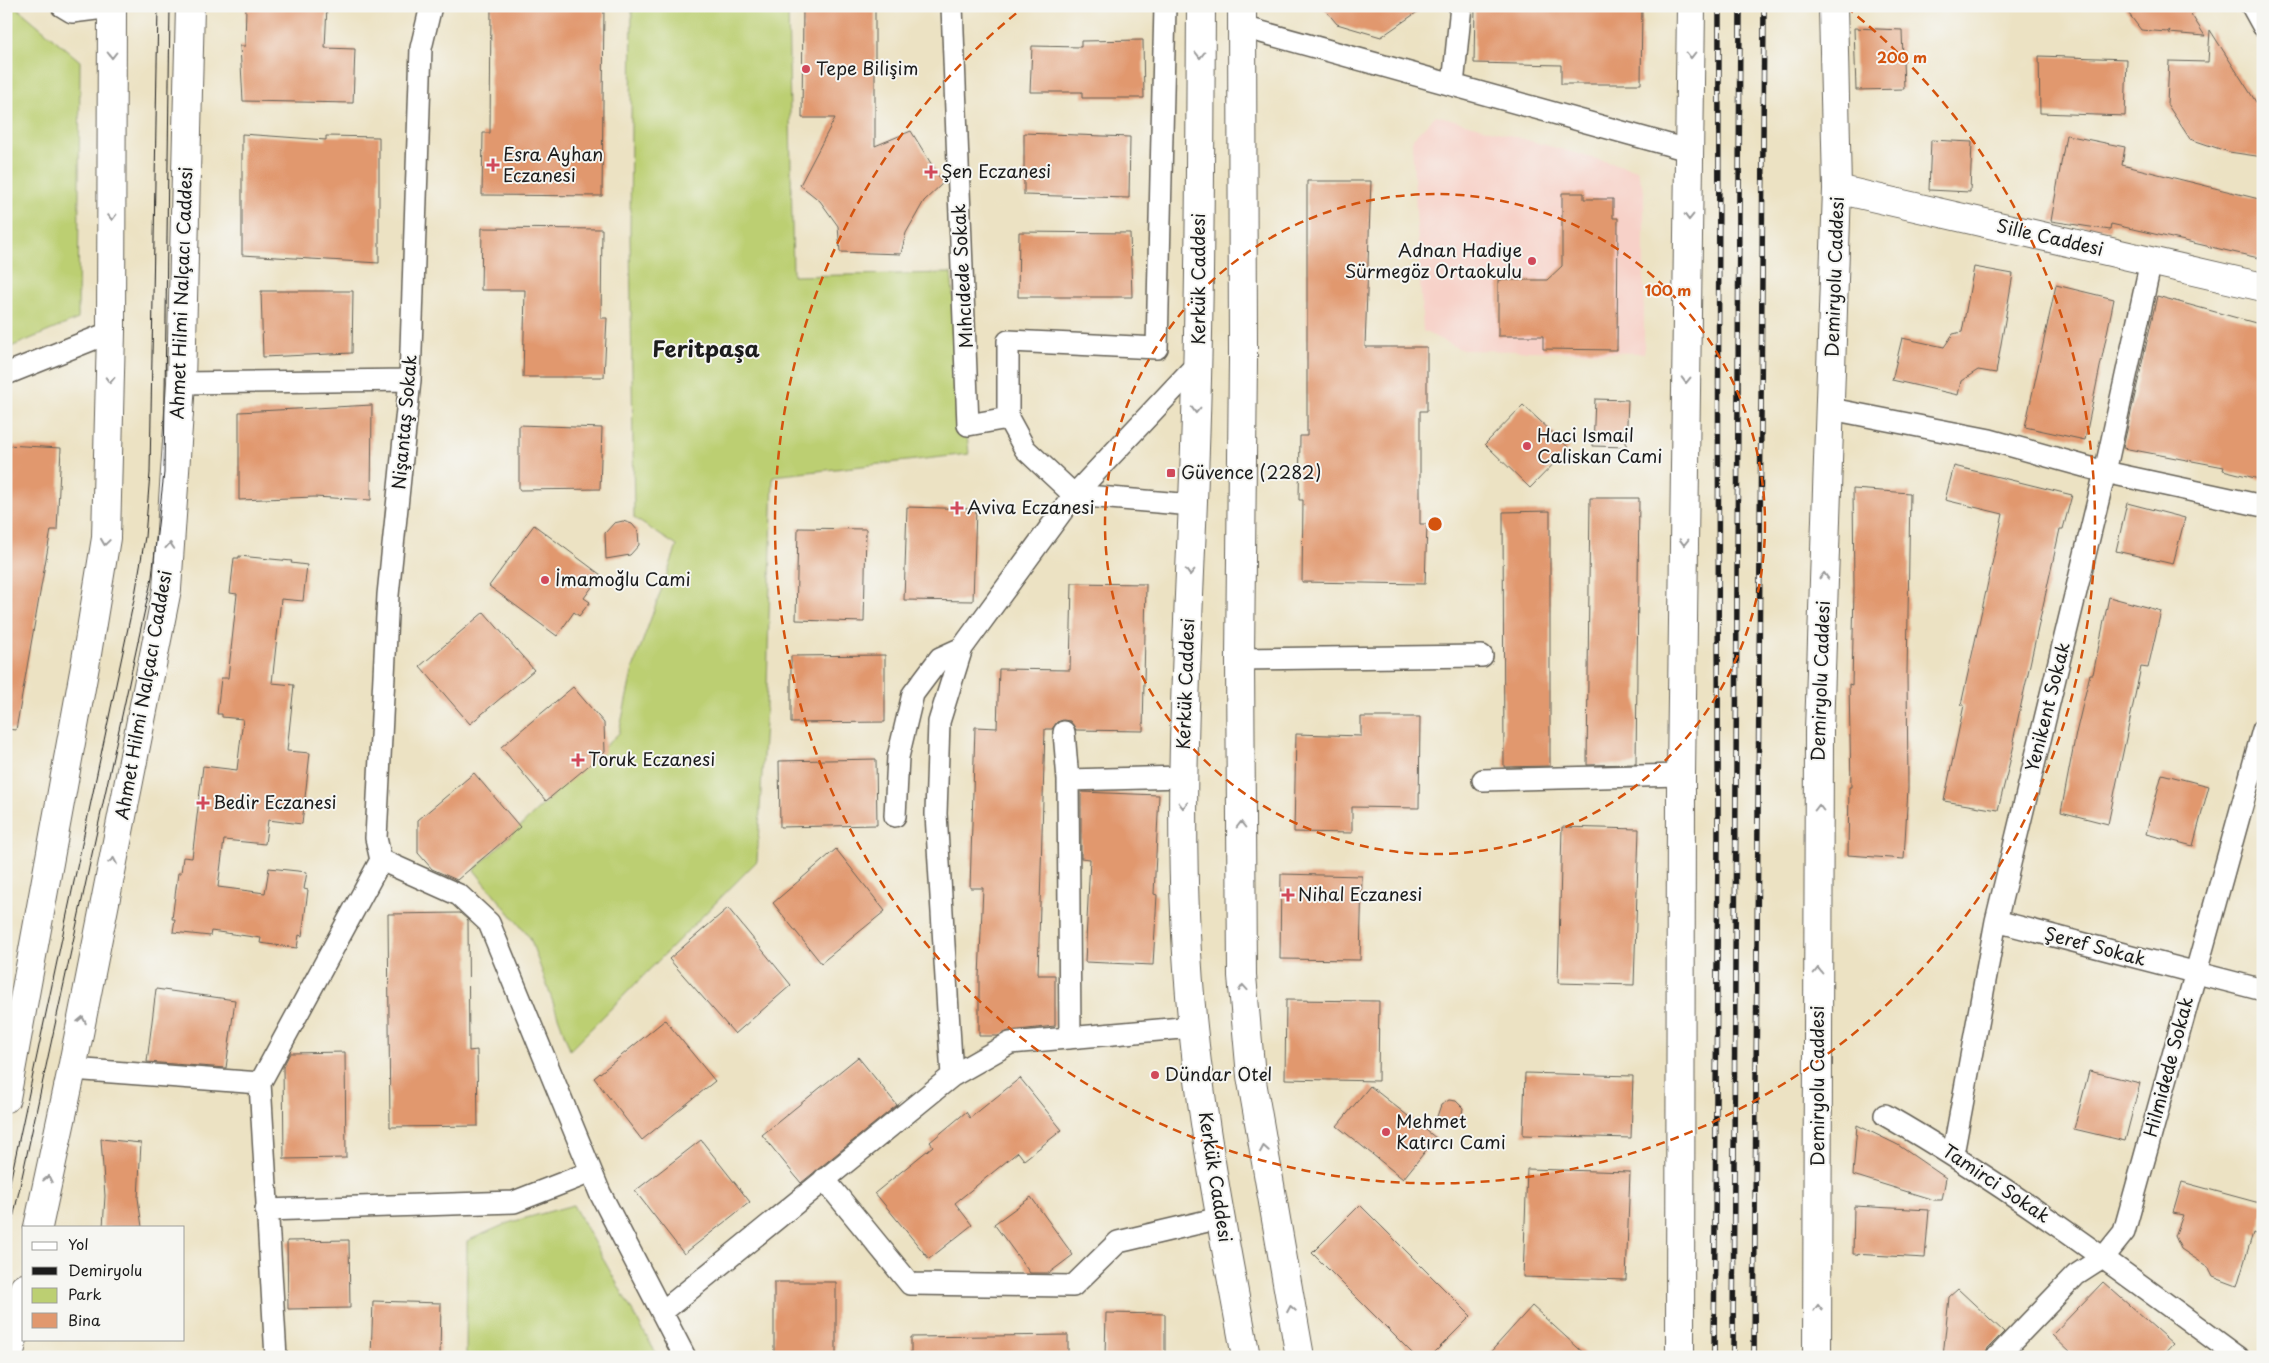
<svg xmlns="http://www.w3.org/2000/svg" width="2269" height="1363" viewBox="0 0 2269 1363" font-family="'Playpen Sans',sans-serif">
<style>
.built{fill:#f7d1c8}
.green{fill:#bccf72;stroke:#6c7647}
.building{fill:#e1986e}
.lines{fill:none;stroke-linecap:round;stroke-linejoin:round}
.street-casing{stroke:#656156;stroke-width:24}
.secondary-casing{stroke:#656156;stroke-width:30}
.primary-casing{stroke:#656156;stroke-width:30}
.street{stroke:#fff;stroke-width:21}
.secondary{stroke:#fff;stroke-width:28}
.primary{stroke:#fff;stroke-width:28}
.tram{stroke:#1c1c1c;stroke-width:1}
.rail-casing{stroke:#1c1c1c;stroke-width:5.5}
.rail{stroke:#f6f6f2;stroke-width:4;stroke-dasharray:11;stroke-linecap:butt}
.oneway{stroke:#999}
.ring{fill:none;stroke:#d4530e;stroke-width:2.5;stroke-dasharray:9 6}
.poi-dot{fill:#d1495b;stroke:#f6f6f2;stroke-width:2}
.labels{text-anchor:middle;stroke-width:4;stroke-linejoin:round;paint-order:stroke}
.poi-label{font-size:18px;fill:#1c1c1c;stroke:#f6f6f2;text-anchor:start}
.street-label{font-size:18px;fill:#1c1c1c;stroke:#f6f6f2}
.district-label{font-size:22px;font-weight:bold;fill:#1c1c1c;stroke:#f6f6f2}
.centre{fill:#d4530e;stroke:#f6f6f2;stroke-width:2.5}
.ring-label{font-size:15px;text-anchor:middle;font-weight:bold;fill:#d4530e;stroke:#f6f6f2;stroke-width:4;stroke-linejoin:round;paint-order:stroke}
</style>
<rect width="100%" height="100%" fill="#f6f6f2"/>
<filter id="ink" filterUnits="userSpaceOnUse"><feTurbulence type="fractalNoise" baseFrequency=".02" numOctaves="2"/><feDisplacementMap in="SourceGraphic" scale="10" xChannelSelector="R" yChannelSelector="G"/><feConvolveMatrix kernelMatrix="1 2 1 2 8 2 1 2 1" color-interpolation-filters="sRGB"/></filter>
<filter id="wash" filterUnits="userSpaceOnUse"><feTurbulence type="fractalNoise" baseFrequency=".0096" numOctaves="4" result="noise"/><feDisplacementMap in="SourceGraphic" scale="20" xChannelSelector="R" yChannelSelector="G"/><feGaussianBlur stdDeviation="1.12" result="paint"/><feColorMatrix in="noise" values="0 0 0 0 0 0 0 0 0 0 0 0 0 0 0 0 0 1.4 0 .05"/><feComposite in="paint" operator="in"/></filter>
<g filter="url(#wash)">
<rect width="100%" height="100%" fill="#ece2c3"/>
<path class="built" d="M1436,115L1637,170L1644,190V353L1462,350L1423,331L1412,142L1413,138Z"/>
<path class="green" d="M6,6H15L80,61L78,319L6,349Z
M632,6H788L793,276L951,273L969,454L773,476L767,687L757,861L570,1050L530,938L474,870L619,733L633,668L677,546L634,518L630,234Z
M573,1205L658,1357H466L467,1241L508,1223Z"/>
<g id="blocks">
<path class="building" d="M246,6H327L325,48L355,49L353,103L243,101L240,46H245Z
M491,6H604L602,196L482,195L483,133H490Z
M803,6H875V146L911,131L943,183L924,201L906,233L901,254L840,252L838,226L820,201L800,185L835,118H802Z
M1322,6H1426L1381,37L1337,24Z
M1475,6H1642L1641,84H1561V65L1474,63Z
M2123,6H2201L2191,14L2205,36L2169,33L2170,30L2167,32L2141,30Z
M1854,28L1902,30L1904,89L1856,90Z
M2210,30L2263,113V157L2229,152L2190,139L2167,104L2169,61L2208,62Z
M1143,40L1144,98H1082V92H1030L1032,46L1081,47V41Z
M2039,56L2127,59L2125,116L2040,113Z
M1024,133L1130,137L1129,198L1024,195Z
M242,134L326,140V136L379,137V263L242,255Z
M2066,135L2125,147L2122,165L2263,200V259L2111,224L2110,230L2051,221Z
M1931,140L1972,142L1970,192L1929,190Z
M1307,181H1371L1365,347H1427V411H1420V524H1427L1425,584L1302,582L1303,500H1299L1300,436H1307Z
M1562,193H1584V199H1613V218H1618L1617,350L1543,349V336H1498V280H1547L1562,266Z
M482,228L602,229L601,318H607L604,377H523L525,290H481Z
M1019,232L1130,233L1132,297H1018Z
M1974,267L2013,274L1996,373L1978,370L1961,381L1958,395L1892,380L1902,338L1944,347L1953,334L1962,332Z
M2056,285L2114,299L2085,440L2025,427Z
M261,291H353L352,353L263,357Z
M2157,296L2263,325V480L2223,470L2224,467L2123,448Z
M1595,399L1628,400L1626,447L1593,446Z
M372,405L371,500L314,497L239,500V412Z
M1523,405L1569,448L1530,488L1485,444Z
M519,425L602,428L600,489L519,490Z
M6,445L61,448L57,530H51L16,730L6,729Z
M1954,466L2072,495L2063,529H2060L2013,741H2015L1998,810L1944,801L1964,705H1961L2003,514L1945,500Z
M1853,489L1910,493L1907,674L1908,788L1904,859L1848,855L1849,787H1851L1849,684L1852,685L1854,588Z
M1590,498H1639L1636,764L1587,765Z
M2127,503L2185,518L2173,564L2116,551Z
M907,507L976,509L973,601L904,600Z
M1550,511V766L1504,767L1503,512Z
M623,521L632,524L638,531L639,545L630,555L606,559L605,533L614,523Z
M534,525L601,575L584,598L590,602L579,616L574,612L557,636L489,586Z
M798,528L866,529L864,622L796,620Z
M239,556L292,561L291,563L307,565L303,601L281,599L272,683L294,685L287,751L310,753L302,824L268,820L265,844L224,840L218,887L265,893L269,868L307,872L304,889L308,890L302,936L299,935L297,948L260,943L261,938L211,931L210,936L173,932L175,919H172L178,873H181L183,857L192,858L203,766L237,770L243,719L222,717V714H217L221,678H228L237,594L230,593L234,558H239Z
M1072,583L1146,584L1143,731L1076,730L1070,721L1063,720L1057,722L1052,729H1045L1038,975H1055V1026L1009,1031L998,1036H979V976L983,888H970L975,727L997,728L999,669L1070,670Z
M2109,597L2161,611L2148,668L2141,667L2108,824L2061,812L2076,733L2090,674H2093Z
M484,612L534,670L470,724L420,666Z
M885,655V722L791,723V656Z
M573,687L604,723L605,752L546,801L501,747Z
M1361,717H1420L1419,808L1352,807V833L1294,832L1296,734L1361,736Z
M876,759L877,825L780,827L779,761Z
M474,773L520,827L457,880L432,869L418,853V820Z
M2162,774L2209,786L2193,846L2146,834Z
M1081,792L1159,795L1154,894L1157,895L1153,965L1085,962L1090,859L1081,858Z
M1562,827L1639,829L1634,985L1558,983Z
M836,849L885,911L821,963L773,903Z
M1281,874L1362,876L1360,960L1280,959Z
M728,908L791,985L735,1034L669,959Z
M460,913L468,920L469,1051L477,1050L478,1126L390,1127L388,914Z
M156,989L235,1000L226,1068L147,1062Z
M1286,1000L1379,1001L1378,1081L1285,1079Z
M665,1020L715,1081L642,1140L594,1078Z
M345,1052L346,1158L284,1159L283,1067L290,1053Z
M858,1057L897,1105L801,1183L762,1135Z
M2089,1071L2140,1083L2125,1141L2074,1129Z
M1525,1073L1633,1076L1631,1138L1523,1135Z
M1020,1078L1062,1130L1024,1160L1018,1152L955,1203L972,1225L929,1259L875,1193L933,1146L930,1142L966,1112L970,1118Z
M1370,1086L1436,1138L1403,1179L1337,1126Z
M1449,1100L1456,1101L1463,1108L1461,1121L1452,1126L1434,1125L1441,1105Z
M1857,1125L1898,1145L1946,1178L1942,1200H1934L1853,1175Z
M101,1139L141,1143L138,1198L142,1227H103L105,1196Z
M701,1140L750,1202L684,1254L635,1191Z
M1527,1169L1630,1172L1626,1280L1523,1277Z
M2182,1182L2263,1204L2260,1236L2253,1233L2237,1286L2213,1277L2208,1267L2181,1249L2175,1236L2183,1215L2173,1213Z
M1031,1197L1073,1255L1049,1273H1030L994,1224Z
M1360,1205L1471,1316L1430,1357H1416L1312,1253Z
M1854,1206L1929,1210L1925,1258L1853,1254Z
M349,1240L350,1308L288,1309L287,1241Z
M774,1282H836V1357H774Z
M2103,1282L2173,1344L2161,1357H2075L2052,1335Z
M1958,1289L2004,1332L1988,1348L1985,1357H1943L1949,1297Z
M373,1301L441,1303L440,1357H371Z
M1532,1306L1588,1357H1486Z
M1106,1313L1165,1314V1357H1105Z
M1068,1335V1357H911V1337Z"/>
</g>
</g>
<g filter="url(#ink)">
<use href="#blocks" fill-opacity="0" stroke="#656156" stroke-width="1"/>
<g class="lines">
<g class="street-casing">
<path id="street" d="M62,6L72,12L104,8L112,19
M431,6L421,48L410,380L388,595L376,838L381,860L459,895L489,923L600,1193L685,1357
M952,6L968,425L1008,418
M1165,6L1157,348L1008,341V418L1025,449L1074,495L1193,505
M2252,6L2263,26
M1243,27L1691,151
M1453,85L1461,6
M6,374L111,332
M181,383L410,380
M1831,409L1990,440L2105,472L2263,506
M1240,659L1482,656
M1064,732L1068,780L1070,1038
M1068,780L1183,777
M1483,780L1681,775
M895,816L898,757L913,694L940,658L962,648
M1996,921L2263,990
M72,1069L260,1083
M952,1076L1010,1043L1193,1027
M1885,1115C2009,1186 2123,1272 2238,1357
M1953,1154L1996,921L2105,472L2151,261
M824,1179L910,1284L1073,1286L1118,1242L1220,1218
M266,1210L514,1202L591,1172
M662,1312L952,1076L936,814L939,722L962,648L1074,495L1198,363
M276,1357L260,1083L381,860
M1997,1357L2076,1275L2104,1257L2124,1232L2263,730"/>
</g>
<g class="secondary-casing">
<path id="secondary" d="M1201,6C1200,163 1200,320 1194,476C1187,659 1174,845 1193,1027C1204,1138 1226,1248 1246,1357
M1242,6L1243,358L1240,659L1242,976L1251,1076L1300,1357
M1837,189L2263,287
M1680,1357L1681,775L1691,6
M1817,1357L1819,731L1837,189L1833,6"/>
</g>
<g class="primary-casing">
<path id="primary" d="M6,1098L85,666L106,538L111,332L112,6
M38,1227L72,1069L167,589L181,383L190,6
M9,1357L24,1288"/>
</g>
<use href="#street" class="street"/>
<use href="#secondary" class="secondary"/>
<use href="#primary" class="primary"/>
<path class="tram" d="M6,1201L135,595L145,537L150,473L158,6
M6,1251L152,577L164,473L170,6"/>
<g class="rail-casing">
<path id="rail" d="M1714,1357L1718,842L1719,6
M1733,1357L1740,6
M1754,1357L1764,6"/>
</g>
<use href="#rail" class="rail"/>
</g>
<defs><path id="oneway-chevron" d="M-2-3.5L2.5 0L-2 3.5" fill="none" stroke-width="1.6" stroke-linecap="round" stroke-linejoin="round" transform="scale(1.25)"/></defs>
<g class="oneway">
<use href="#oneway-chevron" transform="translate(112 55) rotate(90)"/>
<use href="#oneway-chevron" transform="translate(1200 55) rotate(90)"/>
<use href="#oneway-chevron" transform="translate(1691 55) rotate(90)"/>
<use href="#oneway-chevron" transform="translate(112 217) rotate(90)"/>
<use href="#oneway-chevron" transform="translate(1689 217) rotate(91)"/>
<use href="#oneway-chevron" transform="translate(110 380) rotate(92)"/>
<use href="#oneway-chevron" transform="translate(1686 380) rotate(91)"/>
<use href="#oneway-chevron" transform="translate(1196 410) rotate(92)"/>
<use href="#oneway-chevron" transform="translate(105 542) rotate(98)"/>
<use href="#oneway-chevron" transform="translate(1684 542) rotate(91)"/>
<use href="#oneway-chevron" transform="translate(170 546) rotate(-86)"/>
<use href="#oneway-chevron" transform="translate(1190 572) rotate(92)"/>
<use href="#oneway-chevron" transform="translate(1824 576) rotate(-88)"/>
<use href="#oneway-chevron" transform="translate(1183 805) rotate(90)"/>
<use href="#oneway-chevron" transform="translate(1819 808) rotate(-90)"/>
<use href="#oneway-chevron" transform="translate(1241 825) rotate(-90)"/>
<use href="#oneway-chevron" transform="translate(113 861) rotate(-79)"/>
<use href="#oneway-chevron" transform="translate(1818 971) rotate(-90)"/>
<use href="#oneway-chevron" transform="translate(1243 988) rotate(-95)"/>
<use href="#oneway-chevron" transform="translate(82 1020) rotate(-79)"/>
<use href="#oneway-chevron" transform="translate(1264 1149) rotate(-100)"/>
<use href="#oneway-chevron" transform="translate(48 1179) rotate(-78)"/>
<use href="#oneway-chevron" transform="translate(1818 1308) rotate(-90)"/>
<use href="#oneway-chevron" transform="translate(1291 1309) rotate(-100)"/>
</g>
</g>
<g class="ring">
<circle cx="1435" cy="524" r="330"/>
<path d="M1846 7A660 660 0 1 1 1024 7"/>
</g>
<g class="poi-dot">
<circle cx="806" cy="69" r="5"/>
<path d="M490.5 157.5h5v5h5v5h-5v5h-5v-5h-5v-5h5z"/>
<path d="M928.5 164.5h5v5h5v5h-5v5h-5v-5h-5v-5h5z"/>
<circle cx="1532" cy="261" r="5"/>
<circle cx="1527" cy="446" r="5"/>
<rect x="1166" y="468" width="10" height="10" rx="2.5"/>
<path d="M954.5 500.5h5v5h5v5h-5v5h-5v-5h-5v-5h5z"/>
<circle cx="545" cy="580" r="5"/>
<path d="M575.5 752.5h5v5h5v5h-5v5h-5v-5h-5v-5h5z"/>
<path d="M200.5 795.5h5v5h5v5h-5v5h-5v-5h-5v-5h5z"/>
<path d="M1285.5 887.5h5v5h5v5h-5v5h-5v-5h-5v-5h5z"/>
<circle cx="1155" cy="1075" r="5"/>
<circle cx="1386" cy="1132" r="5"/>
</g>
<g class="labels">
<g class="poi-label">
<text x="816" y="75">Tepe Bilişim</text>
<text x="503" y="161">Esra Ayhan<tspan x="503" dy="21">Eczanesi</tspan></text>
<text x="941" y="178">Şen Eczanesi</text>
<text x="1522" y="257" text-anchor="end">Adnan Hadiye<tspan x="1522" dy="21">Sürmegöz Ortaokulu</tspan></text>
<text x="1537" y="442">Haci Ismail<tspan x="1537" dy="21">Caliskan Cami</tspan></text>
<text x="1181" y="479">Güvence (2282)</text>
<text x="967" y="514">Aviva Eczanesi</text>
<text x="555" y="586">İmamoğlu Cami</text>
<text x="588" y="766">Toruk Eczanesi</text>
<text x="213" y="809">Bedir Eczanesi</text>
<text x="1298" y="901">Nihal Eczanesi</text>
<text x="1165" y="1081">Dündar Otel</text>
<text x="1396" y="1128">Mehmet<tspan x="1396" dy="21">Katırcı Cami</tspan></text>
</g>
<g class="street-label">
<text transform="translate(2050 238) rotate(13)" y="6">Sille Caddesi</text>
<text transform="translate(963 276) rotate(-93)" y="6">Mıhcıdede Sokak</text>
<text transform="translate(1835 277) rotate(-88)" y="6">Demiryolu Caddesi</text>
<text transform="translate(1199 279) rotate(-90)" y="6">Kerkük Caddesi</text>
<text transform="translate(182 293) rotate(-88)" y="6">Ahmet Hilmi Nalçacı Caddesi</text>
<text transform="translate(405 422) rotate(-85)" y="6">Nişantaş Sokak</text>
<text transform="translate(1821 681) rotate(-88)" y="6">Demiryolu Caddesi</text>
<text transform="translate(1186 684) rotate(-88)" y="6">Kerkük Caddesi</text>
<text transform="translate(144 695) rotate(-80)" y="6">Ahmet Hilmi Nalçacı Caddesi</text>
<text transform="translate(2048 707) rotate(-76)" y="6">Yenikent Sokak</text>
<text transform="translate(2095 947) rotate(15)" y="6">Şeref Sokak</text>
<text transform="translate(2169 1067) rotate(-75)" y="6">Hilmidede Sokak</text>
<text transform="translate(1818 1086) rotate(-90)" y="6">Demiryolu Caddesi</text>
<text transform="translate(1215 1177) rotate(81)" y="6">Kerkük Caddesi</text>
<text transform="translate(1996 1184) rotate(34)" y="6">Tamirci Sokak</text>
</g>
<g class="district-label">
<text x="706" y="357">Feritpaşa</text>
</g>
</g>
<circle cx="1435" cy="524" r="8" class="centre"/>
<g class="ring-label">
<text x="1902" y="63">200 m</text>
<text x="1668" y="296">100 m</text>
</g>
<rect width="2269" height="1363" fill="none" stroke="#f6f6f2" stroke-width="25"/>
<rect x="22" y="1226" width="162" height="115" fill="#f6f6f2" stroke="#9f9f9c"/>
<rect x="32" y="1242" width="25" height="8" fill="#ffffff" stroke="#9f9f9c"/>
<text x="68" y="1250" font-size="15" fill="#1c1c1c">Yol</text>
<rect x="32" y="1267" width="25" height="8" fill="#1c1c1c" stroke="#9f9f9c"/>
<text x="68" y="1276" font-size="15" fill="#1c1c1c">Demiryolu</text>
<rect x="32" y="1288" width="25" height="15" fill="#bccf72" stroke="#9f9f9c"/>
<text x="68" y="1300" font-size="15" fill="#1c1c1c">Park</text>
<rect x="32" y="1313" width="25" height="15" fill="#e1986e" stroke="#9f9f9c"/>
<text x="68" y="1326" font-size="15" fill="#1c1c1c">Bina</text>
</svg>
